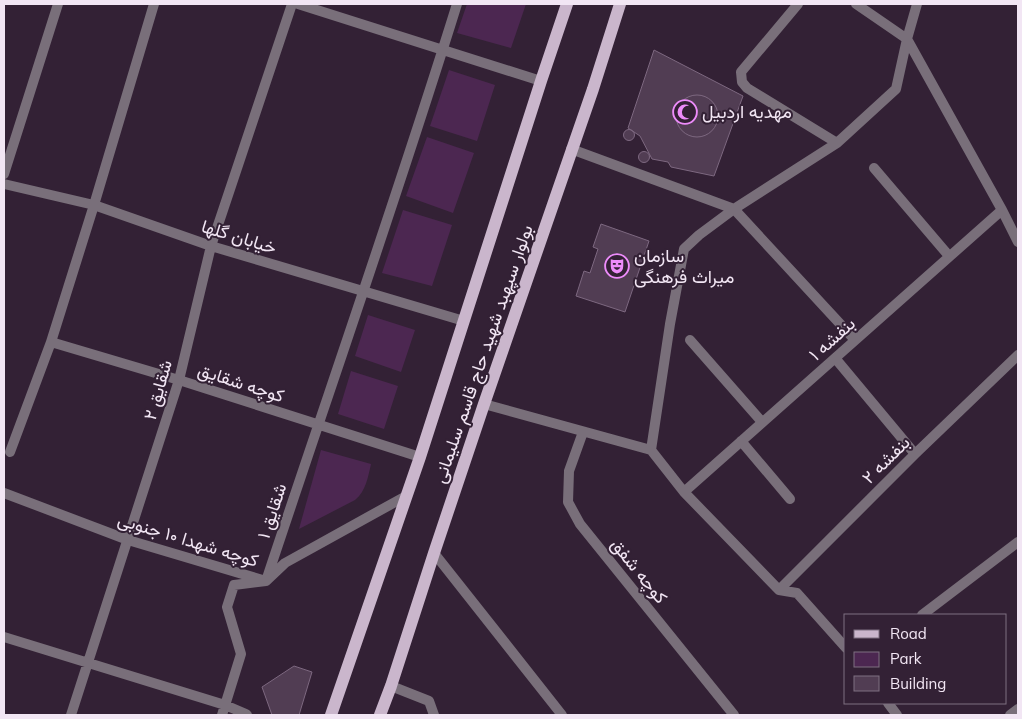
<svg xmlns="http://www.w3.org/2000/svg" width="1022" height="719" viewBox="0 0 1022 719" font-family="Mulish,Vazirmatn,sans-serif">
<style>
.green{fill:#4c2751}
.building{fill:#513d53;stroke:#7d6880}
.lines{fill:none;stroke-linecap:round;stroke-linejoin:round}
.street{stroke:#796f7a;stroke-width:10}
.primary{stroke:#cab6cc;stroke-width:12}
.labels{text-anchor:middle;stroke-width:4;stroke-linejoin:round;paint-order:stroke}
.poi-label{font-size:18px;fill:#f2e6f4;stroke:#332135;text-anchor:start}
.street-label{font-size:18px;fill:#f2e6f4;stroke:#332135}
</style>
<rect width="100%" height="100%" fill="#332135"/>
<path class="green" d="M467,4H526L511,48L457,33Z
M449,70L495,85L477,141L430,126Z
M427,137L474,153L453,213L406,196Z
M403,210L452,225L432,286L382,273Z
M368,315L415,330L401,372L355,356Z
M351,371L398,386L384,429L338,414Z
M321,450L371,464C368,477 366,491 355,500L299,529Z"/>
<path class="building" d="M654,50L743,96L714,176L671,167L668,162L652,159L640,136L628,128Z
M676 116a21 21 0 1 1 42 0a21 21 0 1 1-42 0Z
M623.5 135a5.5 5.5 0 1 1 11 0a5.5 5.5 0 1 1-11 0Z
M638.5 157a5.5 5.5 0 1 1 11 0a5.5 5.5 0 1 1-11 0Z
M601,224L649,241L625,312L576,296L584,271L590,273L598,249L593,247Z
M294,666L312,672L299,715H272L262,687Z"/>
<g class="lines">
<path class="street" d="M298,4L541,81
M798,4L741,72L742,82L747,88L837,143
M856,4L907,39L1002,210L1018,242
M571,149L734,209L837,143L896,89L907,39L917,4
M874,168L949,256
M4,174L58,4
M4,184L94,205L211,246L464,321
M690,340L762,422
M51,342L179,380L420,457
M835,358L915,454
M484,404L651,450L684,492L779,590L797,593L846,648
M583,432L569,471L568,502L580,524L734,715
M741,441L790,499
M651,450L670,324L684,249L699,235L734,209L855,340
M10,452L51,342L94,205L154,4
M684,492L1002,210
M4,493L128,540L266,581L285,563L406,496
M434,553L562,715
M779,590L915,454L1018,355
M922,615L1018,542
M4,637L225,705L246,714L247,715
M391,686L429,701L434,715
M888,703L897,715
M71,715L179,380L211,246L292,4
M222,715L241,654L227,607L234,585L266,581C330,388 397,197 457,4
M1010,715L1018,709"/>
<path class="primary" d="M331,715L420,457L541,81L567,4
M380,715L391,686L434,553L484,404L593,89L620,4"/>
</g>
<defs>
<g id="mosque-ring" transform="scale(1.25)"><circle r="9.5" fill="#332135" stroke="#ed8cfa" stroke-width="1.5"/><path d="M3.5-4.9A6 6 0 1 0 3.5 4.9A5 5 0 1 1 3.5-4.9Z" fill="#ed8cfa"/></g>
<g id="theatre-ring" transform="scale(1.25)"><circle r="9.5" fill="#332135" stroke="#ed8cfa" stroke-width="1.5"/><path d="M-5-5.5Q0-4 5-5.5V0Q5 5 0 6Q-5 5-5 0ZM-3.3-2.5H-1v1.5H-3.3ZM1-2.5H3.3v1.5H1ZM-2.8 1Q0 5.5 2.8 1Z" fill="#ed8cfa"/></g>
</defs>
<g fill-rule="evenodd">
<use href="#mosque-ring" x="685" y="112"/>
<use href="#theatre-ring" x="617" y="266"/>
</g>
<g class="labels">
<g class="poi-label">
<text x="702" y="118">مهدیه اردبیل</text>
<text x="634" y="262">سازمان<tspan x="634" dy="21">میراث فرهنگی</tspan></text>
</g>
<g class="street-label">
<text transform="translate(239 237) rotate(17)" y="6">خیابان گلها</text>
<text transform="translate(832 339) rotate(-42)" y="6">بنفشه ۱</text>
<text transform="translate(483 354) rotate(-71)" y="6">بولوار سپهبد شهید حاج قاسم سلیمانی</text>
<text transform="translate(241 383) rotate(18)" y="6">کوچه شقایق</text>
<text transform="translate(158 390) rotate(-74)" y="6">شقایق ۲</text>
<text transform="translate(886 460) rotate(-45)" y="6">بنفشه ۲</text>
<text transform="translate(272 511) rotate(-72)" y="6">شقایق ۱</text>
<text transform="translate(188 540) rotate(17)" y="6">کوچه شهدا ۱۰ جنوبی</text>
<text transform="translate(639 571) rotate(51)" y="6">کوچه شفق</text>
</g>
</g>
<rect width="1022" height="719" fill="none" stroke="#f2e6f4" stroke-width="10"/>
<rect x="844" y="614" width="162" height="90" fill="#332135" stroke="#7f7081"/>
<rect x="854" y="630" width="25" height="8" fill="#cab6cc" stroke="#7f7081"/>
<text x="890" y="639" font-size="15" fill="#f2e6f4">Road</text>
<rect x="854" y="652" width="25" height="15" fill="#4c2751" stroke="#7f7081"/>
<text x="890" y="664" font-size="15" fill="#f2e6f4">Park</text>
<rect x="854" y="676" width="25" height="15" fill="#513d53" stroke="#7f7081"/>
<text x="890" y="689" font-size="15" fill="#f2e6f4">Building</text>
</svg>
